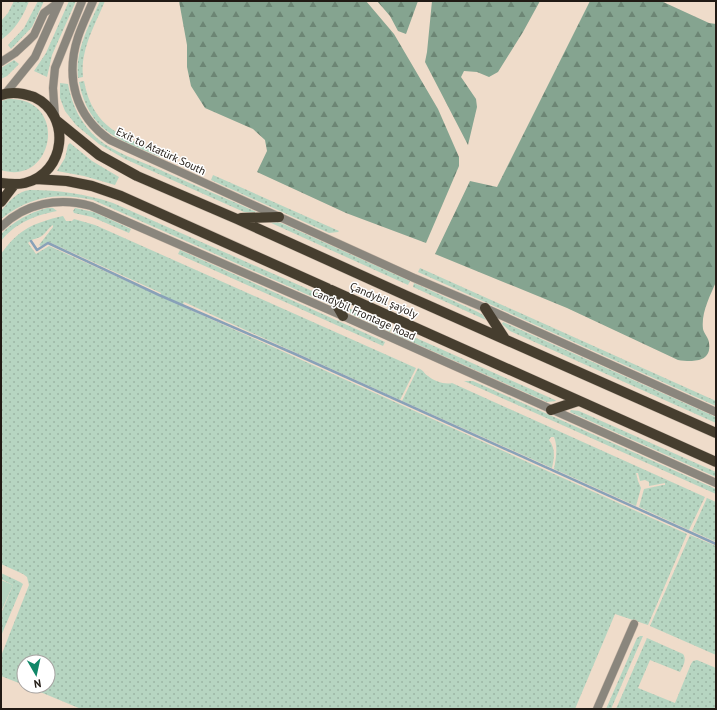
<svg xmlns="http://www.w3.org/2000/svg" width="717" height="710" viewBox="0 0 717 710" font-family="'PT Sans',sans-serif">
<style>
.grass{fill:url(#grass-dots)}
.forest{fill:url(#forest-firs)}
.pitch{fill:#b6d5c1}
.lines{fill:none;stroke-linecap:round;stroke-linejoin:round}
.stream{stroke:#88a1b8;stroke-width:2.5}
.minor-casing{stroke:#cab9a9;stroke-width:9}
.major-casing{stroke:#cab9a9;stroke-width:11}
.minor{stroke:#8a867d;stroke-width:8}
.major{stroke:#463e2f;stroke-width:10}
.labels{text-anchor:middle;stroke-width:3;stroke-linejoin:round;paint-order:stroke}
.street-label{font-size:11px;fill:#211a14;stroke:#fff}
</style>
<defs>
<pattern id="grass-dots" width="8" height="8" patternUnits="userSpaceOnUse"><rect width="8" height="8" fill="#b6d5c1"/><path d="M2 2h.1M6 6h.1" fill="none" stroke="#9cb6a5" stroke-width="1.8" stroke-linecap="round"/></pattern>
<pattern id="forest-firs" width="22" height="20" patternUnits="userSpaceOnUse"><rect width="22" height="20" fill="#85a490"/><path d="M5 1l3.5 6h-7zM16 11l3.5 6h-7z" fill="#6c8574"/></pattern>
</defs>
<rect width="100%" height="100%" fill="#efdcca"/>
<path class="grass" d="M14,1H29C23,17 15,30 1,40V21L8,13Z
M38,1H44L32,27L11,49L8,45L24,28Z
M69,1H76L52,55L47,77L34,71L46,53Z
M100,1H105C95,25 80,50 83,77L78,78C75,50 89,26 100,1Z
M14,60L19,64L7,76L1,79V68Z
M84,81C93,129 122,136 162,153L160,157C118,139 89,132 79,82Z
M60,83L68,84C72,106 81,124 98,139C115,153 138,160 158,169C192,184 227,199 261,214L244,212L125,159L99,144L76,125L65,111L60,98Z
M8,99C70,97 54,187 1,170V101Z
M70,143L92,161L119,177L115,185L84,176L57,171L65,158L68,145Z
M213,175L339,231L338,232L329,233L211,180Z
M30,190C60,190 86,194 113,203L319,294L326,299L331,305L93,200C58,192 30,196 1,219V211C9,201 18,191 30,190Z
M47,208H53L57,211C36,215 15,223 1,241V234C14,221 29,213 47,208Z
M75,208L94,212L131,229L129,233L92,217L74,213L73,211Z
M63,216L66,221H72L74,219L95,225L416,368L400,400L184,302L182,306L160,296L161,293L49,242L41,246L39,245L53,227V225C48,228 47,232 43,235C39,239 32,238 28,243L36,254L49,246L687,534L648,625L615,614L575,709H81L26,686H48V662H24V685L1,676V656L29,585L27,577L23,574L1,564V254C19,229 33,223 63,216Z
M274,221L281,223L410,281L408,285L269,222Z
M180,250L385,342L383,346L178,254Z
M420,268L716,401V406L418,272Z
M414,283L478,312L483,315L486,320L413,287Z
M345,307H346L392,327L390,332L351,314Z
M503,322L716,417V423L510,331L502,324Z
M396,329L555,400L556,401L547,402L394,334Z
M418,368C426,372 423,373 428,376C434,381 445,385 452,383L705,497L689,530L639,507L644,489L663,485H665V483L649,486V482L645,480L640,481L638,473H636L638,481L641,488L636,506L554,469C556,459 558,446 554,437H551L549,440C556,449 554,458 552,468L402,401Z
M464,381H473L716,489V494Z
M571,410L579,411L716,472V477L570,412Z
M707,498L716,502V542L692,531Z
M690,535L716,546V655L650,626Z
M1,573L20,582L23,584L1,636V614L13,585L1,579Z
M640,636H643L611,709H606L637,638Z
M647,638L683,654C687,660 683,666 680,672L650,660L638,688L675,703L691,664L693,661L697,660L716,668V709H616Z"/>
<path class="forest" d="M179,1H366L394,34L438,109L459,157V166L426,243L346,213L257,172L267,151L265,140L253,129L205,108L191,86L187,67V45Z
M377,1H418L406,34L398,31L390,16Z
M432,1H540L523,32L498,72L489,77L477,72L464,71L461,77L476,99L477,107L468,145L425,62L427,52Z
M590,1H661L709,23L716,24V282C710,296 701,313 703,329C704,334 709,338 709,343C712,363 692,362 678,360L567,308L435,254L470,181L497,187Z"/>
<path class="pitch" d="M1,580L13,585L1,612Z"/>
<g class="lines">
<path class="stream" d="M31,241L37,250L48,243L159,295L295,354L716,544"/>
<g class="minor-casing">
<path id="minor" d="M93,1C88,13 82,25 78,37C65,77 75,116 110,140L414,278L485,308L716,412
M1,62L15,53L29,40L34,35L44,13L59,2
M5,94L35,57L60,1
M55,117L53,88L55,68L82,1
M1,227C25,203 59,197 91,206L343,316L716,483
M597,709L634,624"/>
</g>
<g class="major-casing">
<path id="major" d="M1,95C12,91 23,93 34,97C72,115 66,173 25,183C17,185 9,184 1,183
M57,121L99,155L137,176L237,219L407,296L716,433
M36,179L67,181L92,186L121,196L716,462
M1,202L14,185
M241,218L279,217
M327,288L343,316
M485,308L505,339
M551,410L578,401"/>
</g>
<use href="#minor" class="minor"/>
<use href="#major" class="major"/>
</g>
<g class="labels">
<g class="street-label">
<text transform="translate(161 151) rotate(25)" y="4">Exit to Atatürk South</text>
<text transform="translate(384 300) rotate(24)" y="4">Çandybil şaýoly</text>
<text transform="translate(364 314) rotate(24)" y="4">Candybil Frontage Road</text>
</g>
</g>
<rect width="717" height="710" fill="none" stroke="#211a14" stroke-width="4"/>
<g transform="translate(36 674) rotate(171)"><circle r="19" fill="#ffffff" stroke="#a6a3a1"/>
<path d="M0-3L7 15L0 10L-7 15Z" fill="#108768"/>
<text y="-6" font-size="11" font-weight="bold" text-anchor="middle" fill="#211a14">N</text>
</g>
</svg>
